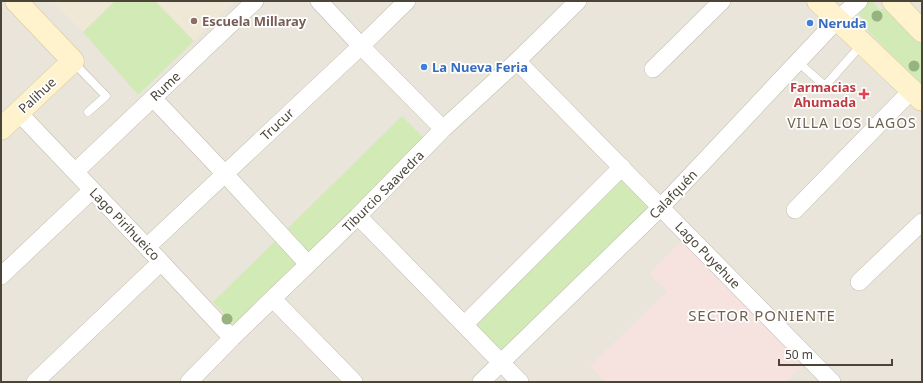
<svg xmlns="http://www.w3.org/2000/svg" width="923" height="383" viewBox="0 0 923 383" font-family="'Noto Sans',sans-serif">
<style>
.residential{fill:#eae5da}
.education{fill:#efe8d6}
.medical{fill:#f6e3e0}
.green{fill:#d2eab5}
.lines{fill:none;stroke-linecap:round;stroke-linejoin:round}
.lane-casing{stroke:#c2bbae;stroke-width:9}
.street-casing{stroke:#c2bbae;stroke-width:18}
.secondary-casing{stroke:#d6c79b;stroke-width:23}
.lane{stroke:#fff;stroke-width:8}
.street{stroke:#fff;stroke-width:17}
.secondary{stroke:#fff3cd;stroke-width:22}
.tree{fill:#97b381}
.education-dot{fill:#8d6e63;stroke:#fff;stroke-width:1.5}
.shop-dot{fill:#3f7fe0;stroke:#fff;stroke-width:1.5}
.health-dot{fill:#e0444e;stroke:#fff;stroke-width:1.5}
.labels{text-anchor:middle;stroke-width:3.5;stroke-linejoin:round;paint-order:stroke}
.education-label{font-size:13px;font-weight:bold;fill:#785e54;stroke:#fff;text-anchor:start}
.shop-label{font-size:13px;font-weight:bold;fill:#366cbe;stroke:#fff;text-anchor:start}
.street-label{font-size:13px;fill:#4b4439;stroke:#fff}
.health-label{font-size:13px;font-weight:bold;fill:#be3a42;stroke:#fff;text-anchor:end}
.neighbourhood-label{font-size:14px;letter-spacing:1px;fill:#6e6250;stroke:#fff}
.quarter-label{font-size:15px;letter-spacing:1px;fill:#6e6250;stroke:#fff}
</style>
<rect width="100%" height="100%" fill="#f6f3ec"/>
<path class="residential" d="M1,1H922V382H1Z"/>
<path class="education" d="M52,1H115L83,32Z
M155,1H235L194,41Z"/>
<path class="medical" d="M682,240L804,365L786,382H606L590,366L667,292L649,273Z"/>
<path class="green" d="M115,1H155L194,41L138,95L83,32Z
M846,1H872L879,9H888L922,45V85L866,29L865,21Z
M402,116L425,139L236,326L213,302Z
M619,174L650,206L504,352L471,322Z"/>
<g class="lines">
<g class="lane-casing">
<path id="lane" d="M73,62L106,96L88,112
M798,62L825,86L862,44"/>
</g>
<g class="street-casing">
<path id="street" d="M319,1L361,46L443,129
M517,61L832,382
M653,69L722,1
M153,98L225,174L308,264
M18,112L161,262L232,338
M75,172L255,1
M795,210L912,90
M358,216L520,382
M147,247L361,46L407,1
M1,276L92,190
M859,282L922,222
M273,299L354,382
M465,324L622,167
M35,382L161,262
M189,382L232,338L358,216L443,129L517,61L578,1
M481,382L661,207L837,20L859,1"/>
</g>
<g class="secondary-casing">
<path id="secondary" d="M818,1L922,100
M893,1L922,31
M1,129L73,61L16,1"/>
</g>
<use href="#lane" class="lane"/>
<use href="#street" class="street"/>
<use href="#secondary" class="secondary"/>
</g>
<g class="tree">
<circle cx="877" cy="16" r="5.5"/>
<circle cx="914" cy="66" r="5.5"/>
<circle cx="227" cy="319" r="5.5"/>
</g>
<circle class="education-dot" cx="194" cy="21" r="4"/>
<g class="shop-dot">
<circle cx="810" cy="23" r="4"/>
<circle cx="424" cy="67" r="4"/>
</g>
<path class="health-dot" d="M862 88h4v4h4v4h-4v4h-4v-4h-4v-4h4z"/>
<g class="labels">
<g class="education-label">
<text x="202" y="26">Escuela Millaray</text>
</g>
<g class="shop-label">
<text x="818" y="28">Neruda</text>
<text x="432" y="72">La Nueva Feria</text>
</g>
<g class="street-label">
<text transform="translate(165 86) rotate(-43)" y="5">Rume</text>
<text transform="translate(37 95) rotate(-43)" y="5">Palihue</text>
<text transform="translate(277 124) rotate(-43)" y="5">Trucur</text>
<text transform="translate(383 191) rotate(-45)" y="5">Tiburcio Saavedra</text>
<text transform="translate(673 194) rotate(-46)" y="5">Calafquén</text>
<text transform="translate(125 224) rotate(46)" y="5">Lago Pirihueico</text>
<text transform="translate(708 255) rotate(46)" y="5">Lago Puyehue</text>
</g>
<g class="health-label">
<text x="856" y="92">Farmacias<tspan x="856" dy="15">Ahumada</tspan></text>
</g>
<g class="neighbourhood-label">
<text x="852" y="128">VILLA LOS LAGOS</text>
</g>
<g class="quarter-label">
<text x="762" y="321">SECTOR PONIENTE</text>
</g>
</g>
<rect width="923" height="383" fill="none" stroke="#4b4439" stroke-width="4"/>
<path d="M779 359v6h113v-6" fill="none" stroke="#4b4439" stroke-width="2"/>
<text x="785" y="359" font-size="12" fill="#4b4439" stroke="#ffffff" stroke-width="3" paint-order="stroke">50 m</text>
</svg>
